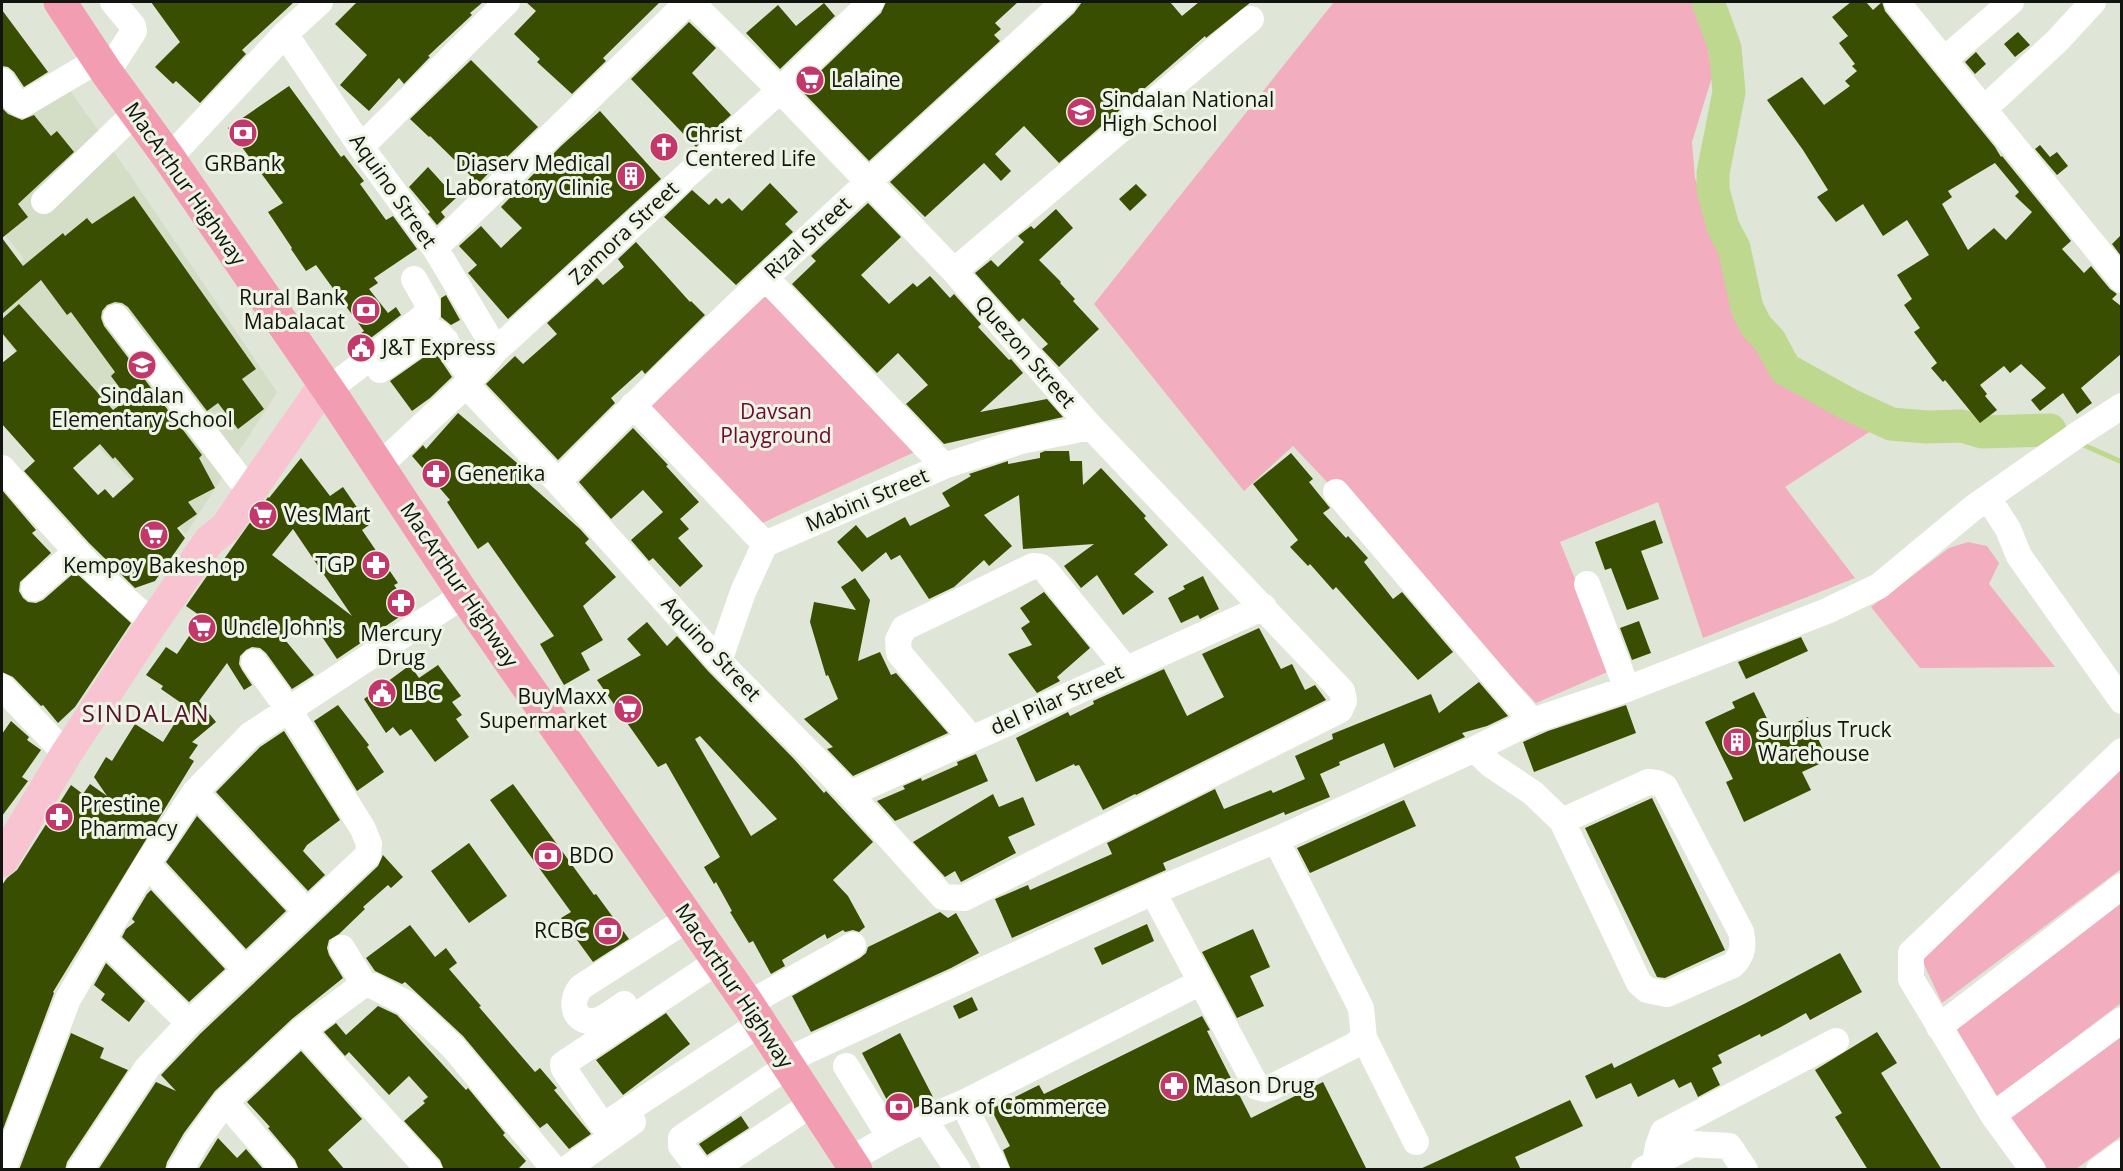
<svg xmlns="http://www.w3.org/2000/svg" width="2123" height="1171" viewBox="0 0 2123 1171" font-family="'Open Sans',sans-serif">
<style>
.built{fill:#d4ddc6}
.green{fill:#f2adbe}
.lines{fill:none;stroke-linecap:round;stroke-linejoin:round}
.stream{stroke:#bed890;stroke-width:5}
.river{stroke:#bed890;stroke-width:33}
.building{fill:#394e00;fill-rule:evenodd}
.minor{stroke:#fff;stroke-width:26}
.major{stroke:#f8c4d1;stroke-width:32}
.highway{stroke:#f39db3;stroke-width:33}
.labels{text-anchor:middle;stroke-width:6;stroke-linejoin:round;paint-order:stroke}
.poi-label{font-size:21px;fill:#12140f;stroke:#edf4e4;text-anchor:start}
.street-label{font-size:21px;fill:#12140f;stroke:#edf4e4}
.park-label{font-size:21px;fill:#6b0b33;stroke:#edf4e4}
.quarter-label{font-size:24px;letter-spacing:1.5px;fill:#55122b;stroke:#edf4e4}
</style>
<rect width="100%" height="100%" fill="#e0e6d7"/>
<path class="built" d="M2,70L20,96L56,71L128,172L277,392L186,534L63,412L2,335V279L24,259L2,231Z"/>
<path class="green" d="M1334,2H1695L1705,26L1712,77L1692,142L1695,178L1730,284L1764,360L1817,398L1877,427L1785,487L1855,578L1703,638L1658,502L1560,542L1612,670L1536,703L1293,446L1244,491L1094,304Z
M756,288L921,449L758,525L636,402Z
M1968,542L1987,546L1999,563L1989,584L2055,667L1920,668L1871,607L1949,548Z
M2121,764V869L1942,1003L1921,958Z
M2121,897V1003L1993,1100L1951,1021Z
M2121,1028V1136L2076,1169H2044L2006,1113Z"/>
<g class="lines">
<path class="stream" d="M2079,443L2122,462"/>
<path class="river" d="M1708,2L1725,48L1729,92L1713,173V190L1723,227L1734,248L1747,308L1756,326L1770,341L1785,369L1850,405L1891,424L1926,427L1962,426L1982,432L2050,430"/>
</g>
<path class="building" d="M151,2H294L242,50L246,54L200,103L176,81L173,84L155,67L180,42Z
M357,2H483L470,13L472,15L428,56L430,57L404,84L399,78L369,111L340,85L367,55L335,24Z
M526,2H660L603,58L606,61L572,94L537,62L540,59L514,34L536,11Z
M886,2H1018L995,23L1001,29L994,35L1000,41L869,161L801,90L881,13Z
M1082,2H1170L1182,16L1199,2H1251L1206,38L1205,36L1059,163L1024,126L995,154L1011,171L1001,181L984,163L925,217L890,182L1074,13Z
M1851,2H1866L1873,10L1882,2L1885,11L1995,147L2001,157L2002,156L2071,241L2062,249L2084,273L2091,266L2110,289L2117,294L2112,299L2121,306V354L2081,388L2092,403L2077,414L2063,393L2040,411L2031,400L2046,388L2021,364L2010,373L2004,366L1980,385L1987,394L1985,396L1997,410L1980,423L1945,380L1943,382L1931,368L1937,363L1914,332L1920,328L1904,305L1912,299L1897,275L1929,255L1907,220L1883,236L1863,204L1836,222L1817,197L1828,190L1803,150L1767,100L1802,77L1824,105L1850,86L1845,81L1857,71L1852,66L1855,64L1839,43L1848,36L1832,17ZM1995,163L2019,192L2015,196L2032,212L2006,240L1994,228L1968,250L1942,204L1952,197L1948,191Z
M824,3L835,16L780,69L746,33L778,5L796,26Z
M2,10L48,72L24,87L14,72L8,67L2,66Z
M689,22L716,48L692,73L731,115L696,147L631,79Z
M2018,32L2030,45L2015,57L2004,44Z
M1976,52L1986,64L1975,74L1965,62Z
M471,60L538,127L507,157L506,155L480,182L476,179L475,180L430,136L429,137L410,119Z
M289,86L341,157L344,155L364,181L360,184L386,220L393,216L417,249L374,278L378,283L369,289L388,313L396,307L401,315L355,350L349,342L364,331L316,265L306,271L291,249L292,248L268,212L283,203L228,128Z
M2,108L8,114L22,120L34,115L51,136L57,131L74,152L18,204L28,217L2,238Z
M600,111L661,179L508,319L468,273L477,265L459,246L481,226L501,248L522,228L501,207L561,146Z
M2040,145L2050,157L2057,152L2068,166L2057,175L2035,149Z
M428,167L456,198L441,212L445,217L437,225L428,214L430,212L409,187Z
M770,183L798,212L785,224L793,232L736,285L664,217L692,190L709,205L716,198L722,204L729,198L742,211Z
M1136,184L1147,195L1130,211L1119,199Z
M134,196L256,369L242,379L264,409L238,429L218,403L207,411L128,307L122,303L115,302L107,305L102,311L101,318L104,326L202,455L199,458L215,488L188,502L197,514L177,528L185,538L155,581L135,588L89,543L24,471L35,461L2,424V363L17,351L2,333V319L19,304L113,410L128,399L111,376L115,372L71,312L67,315L41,280L2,314V238L23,266L63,233L65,236L87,218L92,224ZM100,444L113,459L115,457L134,479L113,498L105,489L98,495L73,468Z
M868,203L901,237L861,275L889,304L913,283L917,287L930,276L950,298L954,294L981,324L978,327L1009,360L1011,359L1023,373L980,412L1047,399L1063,417L944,444L906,404L928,385L898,353L877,373L792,284L816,261L811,256Z
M1056,209L1073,228L1039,260L1061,282L1060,283L1075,299L1073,301L1099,329L1059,367L1042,349L1048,344L1023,318L1019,322L975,273L991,260L998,267L1024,242L1018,236L1031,226L1034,229Z
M2121,235V256L2112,244Z
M636,242L690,302L691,301L705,315L645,374L642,370L611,398L615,403L558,460L486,384L515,356L523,364L557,334L547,323L597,278L603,285L624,267L618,259Z
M446,295L460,320L451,325L441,317V298Z
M434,350L452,377L430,398L412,411L390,381Z
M458,413L523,468L518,474L580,529L589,539L585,543L616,577L583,606L603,640L581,653L590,670L564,685L540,644L554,636L488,542L478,549L447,502L450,500L412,456L423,445L426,449Z
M633,428L668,465L666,466L699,502L680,519L689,529L678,538L703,566L680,587L653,558L649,561L631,540L663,512L643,490L611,519L579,482Z
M1045,451H1069L1070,461H1082L1083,485L1101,468L1146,516L1144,518L1168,545L1134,574L1154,592L1123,615L1097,575L1081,588L1064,566L1094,544L1023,549L1019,495L984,515L1012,546L989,566L984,560L954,587L929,599L900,555L891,560L886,552L862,572L837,542L856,525L867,538L905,517L910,526L950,506L942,493L971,476L969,474L1008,461V464L1040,458V453Z
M1291,453L1313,479L1309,482L1330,508L1323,513L1346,538L1348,536L1368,558L1364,562L1393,599L1402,592L1453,652L1418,680L1336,587L1333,590L1310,564L1308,566L1290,547L1298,540L1253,484Z
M301,458L330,496L343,487L369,525L362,530L398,583L394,585L411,609L337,659L308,616L281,635L314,675L292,689L266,653L260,648L252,647L246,650L240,656L239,664L242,670L252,685L244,690L227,663L199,701L216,722L192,742L198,745L189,758L194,761L53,992L54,993L2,1132V885L7,878L17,870L71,785L83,794L90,784L107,796L94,777L106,757L112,761L135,724L163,742L183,710L187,707L161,689L163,686L146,675L166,647L177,654L202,617L186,606L209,573L212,576L268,497L269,498ZM293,529L352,616L272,555Z
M2,490L36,530L32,533L51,553L20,582L19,591L23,598L28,602L36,603L43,600L75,572L131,623L75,707L58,723L43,705L41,706L13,677L2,672Z
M1655,520L1663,543L1641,551L1659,599L1627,610L1611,568L1605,570L1595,542Z
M1203,576L1219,609L1200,619L1198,615L1181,623L1168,598L1185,589L1183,586Z
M855,578L870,600L858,661L880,652L891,675L896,673L948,733L853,776L827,749L833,747L804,719L838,699L828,675L826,676L810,622L814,602L856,610L841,587Z
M1044,592L1090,648L1057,677L1060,681L1037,693L1008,654L1032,645L1021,628L1030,622L1020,608Z
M1639,621L1651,653L1632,660L1620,628Z
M647,622L667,646L677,636L708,671L794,759L824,793L826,791L873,842L833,880L848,896L865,927L859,932L853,930L845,932L843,930L827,939L825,934L782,960L785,966L771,974L753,941L749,943L730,912L732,911L716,882L714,884L704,867L720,857L666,763L658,767L597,680L641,655L627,639ZM700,736L777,819L751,836L695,739Z
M1259,628L1281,669L1292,664L1305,690L1315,685L1326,700L1136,795L1135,794L1103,810L1079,765L1075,766L1074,764L1036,782L1016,738L1068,712L1070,716L1094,704L1093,701L1164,669L1187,716L1224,697L1202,654Z
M1801,637L1808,651L1746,679L1738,662Z
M410,665L419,678L438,665L461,696L452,702L462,715L456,719L469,737L435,762L411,729L400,736L393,727L386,733L364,699Z
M1479,682L1508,716L1487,726L1462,733L1465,737L1394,768L1384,743L1339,762L1340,765L1320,774L1330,797L1285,815L1284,812L1163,863L1166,870L1012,938L995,899L1028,885L1030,890L1112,854L1107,843L1215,789L1224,809L1271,790L1273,793L1305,779L1295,756L1333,739L1332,734L1431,694L1439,713Z
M1754,692L1774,733L1808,717L1828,760L1802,772L1811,790L1744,822L1726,782L1733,779L1705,722L1735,708L1732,702Z
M338,705L369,745L367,747L384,772L357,791L314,721Z
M1626,705L1636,733L1534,772L1523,742L1548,731Z
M11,721L29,737L27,740L41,750L22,777L28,781L2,816V734Z
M284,731L340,820L307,845L303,851L325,875L308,891L216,792L260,747Z
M976,754L988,781L895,821L877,801L905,789L903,786L921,778L922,781L958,765L957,762Z
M513,784L594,895L596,894L629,939L593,962L561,918L571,912L490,800Z
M993,794L999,807L1023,797L1035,825L1008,837L1016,853L961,882L955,871L945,877L913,842Z
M1652,798L1725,950L1665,978L1657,977L1585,828Z
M1404,800L1416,826L1310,873L1297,848Z
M197,816L286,911L246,949L166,862Z
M469,843L507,896L469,923L431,871Z
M383,855L403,877L391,888L388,885L363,907L365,909L339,934L329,940L327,948L329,955L343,978L292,1019L215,1091L184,1133L167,1162L165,1170H98L156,1082L176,1091L161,1075L200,1034L378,866Z
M151,890L225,969L189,1002L122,937L126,929L135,922L132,919L147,894Z
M940,912L948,918L956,913L979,953L951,968L811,1032L792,996L860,958L866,953L868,947Z
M1147,924L1154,941L1102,965L1094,948Z
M410,925L435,957L446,948L457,963L449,969L481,1006L479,1007L535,1072L540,1068L557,1088L554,1090L591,1134L569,1149L547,1123L540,1128L463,1036L405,982L402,984L375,971L366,958Z
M1253,929L1270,967L1250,976L1264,1006L1237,1018L1202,952Z
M1840,953L1862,992L1810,1020L1806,1013L1779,1028L1761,1037L1760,1034L1718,1055L1722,1063L1712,1068L1720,1085L1698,1097L1691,1082L1679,1088L1674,1079L1638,1097L1631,1083L1596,1099L1585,1076L1612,1063L1614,1068L1744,1004Z
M106,963L145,1001L129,1022L101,1000L105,994L94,985Z
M972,997L978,1010L959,1019L953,1006Z
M378,1006L397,1015L466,1090L468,1088L505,1133L503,1135L526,1161L517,1170H444L440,1160L404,1121L425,1103L423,1101L428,1097L409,1076L389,1095L349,1052L345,1056L324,1032L336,1023L346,1035Z
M666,1013L690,1044L623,1095L596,1060Z
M1202,1016L1210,1030L1207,1031L1251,1118L1323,1082L1367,1170H1011L1003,1150L1010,1146L991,1109L1039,1085L1044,1094Z
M1877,1032L1897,1063L1881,1073L1942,1170H1868L1835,1117L1842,1113L1815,1070Z
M71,1033L104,1048L100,1058L128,1070L67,1162L65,1170H19Z
M900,1033L934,1099L896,1117L862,1053Z
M301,1051L362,1119L328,1150L345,1170H299L295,1160L268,1128L270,1127L247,1102Z
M1570,1100L1583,1126L1515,1157L1521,1170H1418Z
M741,1116L749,1128L707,1155L699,1144Z
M218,1138L237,1158L246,1149L264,1170H198Z"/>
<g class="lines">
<path class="minor" d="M1897,2L2122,280
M285,34L361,147L435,248L496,350
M1945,59L2011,2
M107,73L134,31L133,26L113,2
M2,81L15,101L22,105L98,60
M1984,109L2057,41L2093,2
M361,147L507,2
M169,158L285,34L320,2
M44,201L136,112
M435,248L688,2
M954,271L1251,19
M766,278L944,466
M116,317L239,478
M452,350L472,379
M380,370L433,333H438L446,341
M466,385L558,482L719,661L850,794L943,897L964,898L1340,710L1344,701L1342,691L1091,427L954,271L780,90L691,2
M328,390L427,314V302L414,279
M633,405L765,544
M379,466L466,385L496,350L780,90L871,2
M2,468C49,521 96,579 153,622
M558,482C720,315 893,159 1064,2
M1336,492L1532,721
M1988,498L2008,529L2019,556L2122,701
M1587,584L1627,689
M34,588L76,552
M719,661L743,592L765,544L944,466L1021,441L1091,427
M2,687L66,754
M972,739L899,653L898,640L904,628L1033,566L1041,567L1046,571L1126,669
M1475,749L1491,765L1533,793L1562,821L1639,983L1647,990L1667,994L1733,965C1743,954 1744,946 1741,932L1665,787L1657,783L1648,782L1562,821
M195,792L306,911
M850,794L1264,607
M1276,840L1361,1008L1364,1038
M147,864L246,970
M1153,892L1257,1087L1265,1089L1272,1087L1353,1046L1364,1038L1416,1142
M103,939L189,1023
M342,948L364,984
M718,961L563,1064L564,1069L601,1123L606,1124L761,1023
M624,1004C616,1009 604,1020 594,1021C573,1023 569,1001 581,987L689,918
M748,1004L853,945
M1939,1027L2122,886
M302,1030L429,1170
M785,1061L1153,892L1276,840L1475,749L1532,721L1627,689L1827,611L1879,586L1973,508L2080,433L2122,406
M846,1066L889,1136
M225,1102L284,1170
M963,1103L996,1170
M1993,1115L2122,1020
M924,1119L958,1170
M850,1160C887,1138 923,1119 963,1103L1201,982
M1655,1163L1658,1146L1663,1132L1836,1041
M1644,1169L1693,1144L1729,1146L1745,1170
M3,1170L68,999L147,864L195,792L250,735L464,595
M80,1170L147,1068L189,1023L368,855L369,844L363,829L289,710L254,662
M180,1170L197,1141L225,1102L302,1030L364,984L373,986L406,1003L453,1047L555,1170
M565,1170L633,1122
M700,1170L681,1146V1138L788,1066
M712,1170L812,1104
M2033,1170L1993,1115L1911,979V953L2122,751
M2099,1170L2122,1153"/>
<path class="major" d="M2,861L66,754L153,622L209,541L225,528L324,385"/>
<path class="highway" d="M60,2L107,73L169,158L336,401L464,595L748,1004L856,1170"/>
</g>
<defs>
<g id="supermarket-disc" transform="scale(1.5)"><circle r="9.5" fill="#c3376a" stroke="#edf4e4"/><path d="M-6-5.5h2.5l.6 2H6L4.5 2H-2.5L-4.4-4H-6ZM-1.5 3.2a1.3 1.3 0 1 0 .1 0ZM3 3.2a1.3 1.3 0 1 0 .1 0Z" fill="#fff"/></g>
<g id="school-disc" transform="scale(1.5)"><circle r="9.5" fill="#c3376a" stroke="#edf4e4"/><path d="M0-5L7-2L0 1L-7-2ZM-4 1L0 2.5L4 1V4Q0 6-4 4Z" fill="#fff"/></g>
<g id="bank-disc" transform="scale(1.5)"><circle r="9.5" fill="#c3376a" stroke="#edf4e4"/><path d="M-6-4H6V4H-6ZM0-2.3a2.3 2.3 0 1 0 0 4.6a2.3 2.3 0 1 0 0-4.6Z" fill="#fff"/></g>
<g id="church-disc" transform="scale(1.5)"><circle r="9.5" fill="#c3376a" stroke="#edf4e4"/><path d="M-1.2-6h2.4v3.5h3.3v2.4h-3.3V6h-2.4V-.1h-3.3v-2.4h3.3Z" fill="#fff"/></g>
<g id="building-disc" transform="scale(1.5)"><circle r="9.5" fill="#c3376a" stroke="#edf4e4"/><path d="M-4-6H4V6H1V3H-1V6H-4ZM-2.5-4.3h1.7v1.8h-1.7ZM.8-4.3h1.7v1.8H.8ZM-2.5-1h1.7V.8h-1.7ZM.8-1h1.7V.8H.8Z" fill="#fff"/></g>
<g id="civic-disc" transform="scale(1.5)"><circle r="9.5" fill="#c3376a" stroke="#edf4e4"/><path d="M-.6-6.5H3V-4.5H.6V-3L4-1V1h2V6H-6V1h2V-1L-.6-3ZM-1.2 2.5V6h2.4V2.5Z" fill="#fff"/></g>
<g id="pharmacy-disc" transform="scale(1.5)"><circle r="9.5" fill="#c3376a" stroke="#edf4e4"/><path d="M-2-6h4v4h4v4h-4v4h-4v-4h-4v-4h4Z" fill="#fff"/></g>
</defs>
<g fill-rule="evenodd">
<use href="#supermarket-disc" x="810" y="80"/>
<use href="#school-disc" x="1081" y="112"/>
<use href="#bank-disc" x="243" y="133"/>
<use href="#church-disc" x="664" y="147"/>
<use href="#building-disc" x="631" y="176"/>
<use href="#bank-disc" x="366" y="310"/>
<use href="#civic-disc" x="361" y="348"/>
<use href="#school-disc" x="142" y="365"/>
<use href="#pharmacy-disc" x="436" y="474"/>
<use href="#supermarket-disc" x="263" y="515"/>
<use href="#supermarket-disc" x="154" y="535"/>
<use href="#pharmacy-disc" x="376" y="565"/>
<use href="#pharmacy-disc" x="401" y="603"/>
<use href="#supermarket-disc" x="202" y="628"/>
<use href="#civic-disc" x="382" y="693"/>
<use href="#supermarket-disc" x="628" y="709"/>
<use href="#building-disc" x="1737" y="742"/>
<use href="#pharmacy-disc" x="59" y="817"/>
<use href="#bank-disc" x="548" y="856"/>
<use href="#bank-disc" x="608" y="931"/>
<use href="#pharmacy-disc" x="1174" y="1086"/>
<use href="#bank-disc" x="899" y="1107"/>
</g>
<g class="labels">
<g class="poi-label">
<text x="831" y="87">Lalaine</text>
<text x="1102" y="107">Sindalan National<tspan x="1102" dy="24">High School</tspan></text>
<text x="685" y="142">Christ<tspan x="685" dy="24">Centered Life</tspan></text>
<text x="243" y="171" text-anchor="middle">GRBank</text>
<text x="610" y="171" text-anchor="end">Diaserv Medical<tspan x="610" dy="24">Laboratory Clinic</tspan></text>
<text x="345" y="305" text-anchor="end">Rural Bank<tspan x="345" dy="24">Mabalacat</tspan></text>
<text x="382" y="355">J&amp;T Express</text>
<text x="142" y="403" text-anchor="middle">Sindalan<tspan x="142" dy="24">Elementary School</tspan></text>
<text x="457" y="481">Generika</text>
<text x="284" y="522">Ves Mart</text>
<text x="355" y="572" text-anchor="end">TGP</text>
<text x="154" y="573" text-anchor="middle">Kempoy Bakeshop</text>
<text x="223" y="635">Uncle John's</text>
<text x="401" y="641" text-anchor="middle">Mercury<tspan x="401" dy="24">Drug</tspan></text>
<text x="403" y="700">LBC</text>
<text x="607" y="704" text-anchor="end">BuyMaxx<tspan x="607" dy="24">Supermarket</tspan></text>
<text x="1758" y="737">Surplus Truck<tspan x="1758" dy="24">Warehouse</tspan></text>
<text x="80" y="812">Prestine<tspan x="80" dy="24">Pharmacy</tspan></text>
<text x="569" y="863">BDO</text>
<text x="587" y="938" text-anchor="end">RCBC</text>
<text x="1195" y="1093">Mason Drug</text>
<text x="920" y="1114">Bank of Commerce</text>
</g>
<g class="street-label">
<text transform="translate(185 184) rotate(55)" y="7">MacArthur Highway</text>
<text transform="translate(393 191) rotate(55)" y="7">Aquino Street</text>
<text transform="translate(624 233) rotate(-43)" y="7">Zamora Street</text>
<text transform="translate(808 238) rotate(-43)" y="7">Rizal Street</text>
<text transform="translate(1025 352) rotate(49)" y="7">Quezon Street</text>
<text transform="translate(867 500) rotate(-23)" y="7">Mabini Street</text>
<text transform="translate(459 585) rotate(56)" y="7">MacArthur Highway</text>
<text transform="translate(711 649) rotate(47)" y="7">Aquino Street</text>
<text transform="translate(1057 700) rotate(-24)" y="7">del Pilar Street</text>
<text transform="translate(734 986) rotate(56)" y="7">MacArthur Highway</text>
</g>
<g class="park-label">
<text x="776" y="419">Davsan<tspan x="776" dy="24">Playground</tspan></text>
</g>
<g class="quarter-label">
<text x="146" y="722">SINDALAN</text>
</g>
</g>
<rect width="2123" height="1171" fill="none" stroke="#12140f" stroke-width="6"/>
</svg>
